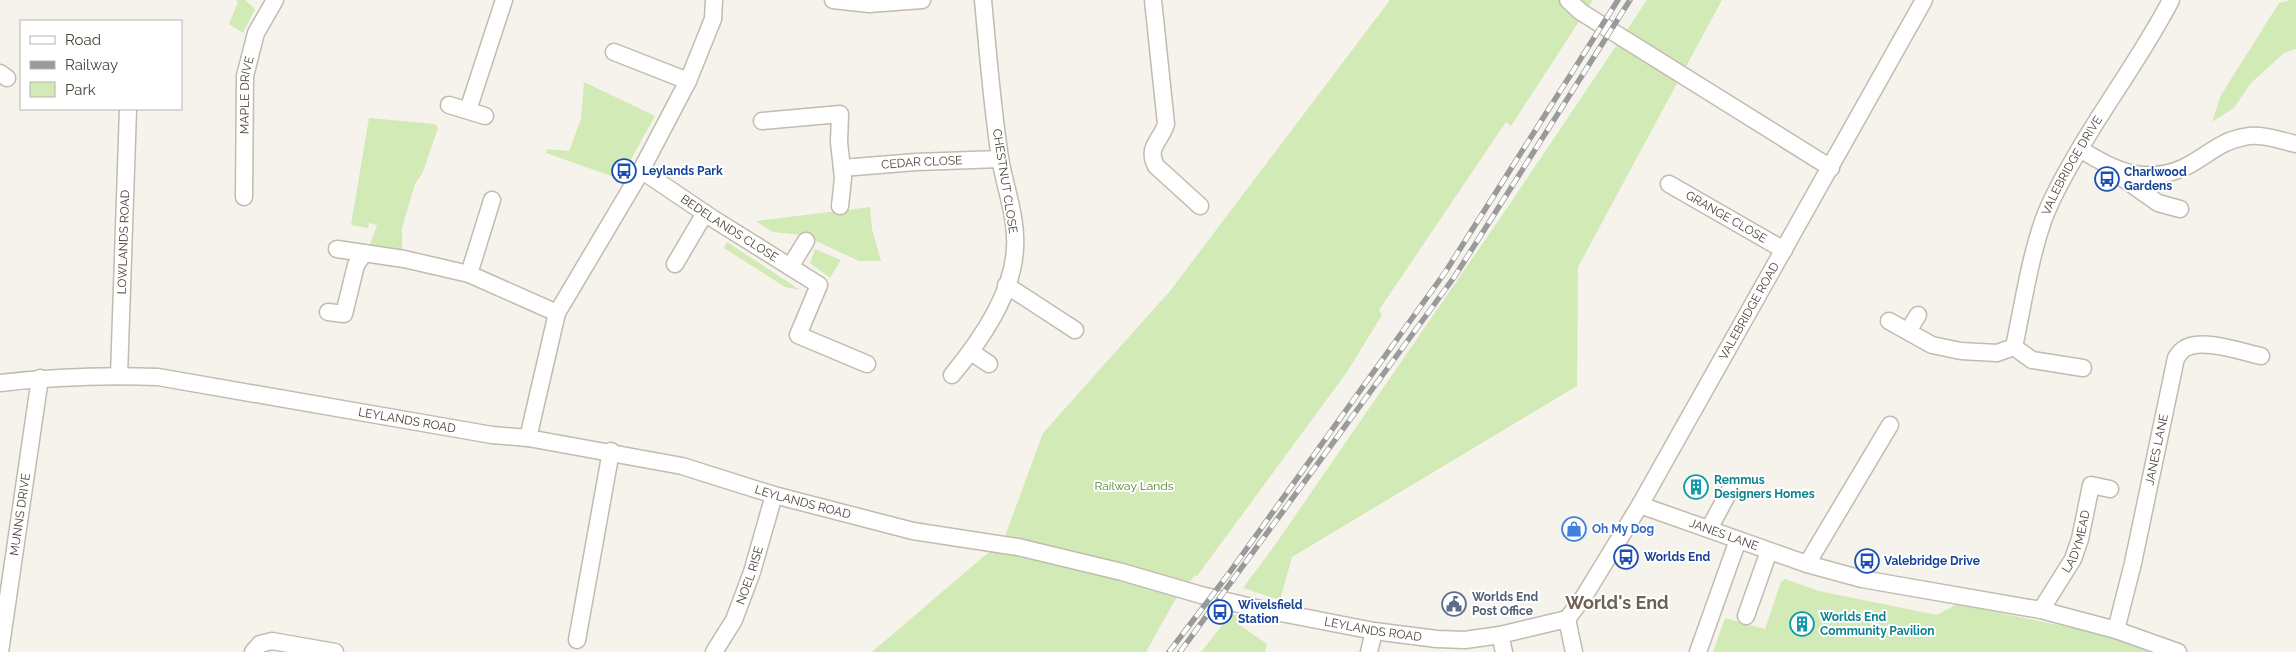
<svg xmlns="http://www.w3.org/2000/svg" width="2296" height="652" viewBox="0 0 2296 652" font-family="Raleway,sans-serif">
<style>
.green{fill:#d2eab5}
.lines{fill:none;stroke-linecap:round;stroke-linejoin:round}
.minor-casing{stroke:#c2bbae;stroke-width:19}
.minor{stroke:#fff;stroke-width:16}
.rail-casing{stroke:#9a9a9a;stroke-width:5.5}
.rail{stroke:#fff;stroke-width:4;stroke-dasharray:11;stroke-linecap:butt}
.labels{text-anchor:middle;stroke-width:4;stroke-linejoin:round;paint-order:stroke}
.street-label{font-size:12px;fill:#4b4439;stroke:#fff}
.transit-label{font-size:12px;font-weight:bold;fill:#164399;stroke:#fff;text-anchor:start}
.culture-label{font-size:12px;font-weight:bold;fill:#0d838f;stroke:#fff;text-anchor:start}
.park-label{font-size:12px;fill:#4a7f2a;stroke:#fff}
.shop-label{font-size:12px;font-weight:bold;fill:#366cbe;stroke:#fff;text-anchor:start}
.service-label{font-size:12px;font-weight:bold;fill:#4e5e75;stroke:#fff;text-anchor:start}
.district-label{font-size:18px;font-weight:bold;fill:#6e6250;stroke:#fff}
</style>
<rect width="100%" height="100%" fill="#f6f3ec"/>
<path class="green" d="M236,0H245L255,9L243,33L229,24L238,2Z
M1390,0H1593L1511,126L1506,122L1379,310L1382,315L1347,372L1197,576L1195,575L1175,600L1146,652H872L1004,539L1043,433L1170,291Z
M1647,0H1722L1578,267L1577,386L1292,557L1280,600L1243,588L1275,545L1505,211Z
M2291,0H2296V49L2284,53L2251,83L2234,108L2212,122L2221,95L2279,3Z
M584,82L655,116L620,179L546,153L547,149L569,151L581,119Z
M369,118L435,124L438,128L423,172L415,184L402,228V253L369,247L377,225L369,223L368,228L351,225Z
M870,207L872,229L881,261H859L803,235L773,232L756,221Z
M727,242L800,290L785,287L724,248Z
M815,249L841,260L830,278L810,263Z
M1785,579L1819,591L1937,615L1957,604L2116,637L2154,652H1713L1725,618L1765,629L1781,582Z
M1231,614L1240,616L1238,624L1267,644L1265,652H1201Z"/>
<g class="lines">
<g class="minor-casing">
<g id="minor">
<path d="M833,0L869,4L922,0"/>
<path d="M1153,0L1166,124C1161,141 1146,147 1156,166L1200,206"/>
<path d="M1568,0L1581,12L1831,168"/>
<path d="M614,52L688,81"/>
<path d="M0,73L7,78"/>
<path d="M449,105L485,116"/>
<path d="M468,110L504,0"/>
<path d="M762,121L840,114L839,142L843,178L840,206"/>
<path d="M2080,149C2113,170 2144,185 2183,168C2205,158 2219,141 2244,137C2261,133 2279,140 2296,144"/>
<path id="s1" d="M842,168L916,162L1000,159"/>
<path id="s2" d="M641,170L712,218L819,285L798,335L867,364"/>
<path d="M2117,174L2158,203L2180,209"/>
<path id="s3" d="M1669,184L1784,250"/>
<path id="s4" d="M244,197L245,76L256,33L275,0"/>
<path d="M337,249L404,259L469,274L557,313"/>
<path d="M675,264L705,213"/>
<path d="M790,267L806,241"/>
<path d="M469,274L492,200"/>
<path d="M1006,285L1075,330"/>
<path d="M328,312L344,314L356,265L364,253"/>
<path id="s5" d="M1889,321L1932,345L1961,351L1997,353L2014,347C2023,305 2029,262 2043,221C2052,196 2066,172 2079,150C2109,99 2144,52 2171,0"/>
<path d="M1908,331L1918,315"/>
<path d="M2014,347L2032,360L2083,368"/>
<path d="M971,352L989,364"/>
<path d="M952,375C981,340 1013,294 1015,248C1017,217 1005,188 1000,158C992,106 988,53 983,0"/>
<path id="s6" d="M119,376L128,109"/>
<path id="s7" d="M0,383C52,377 105,375 158,377L492,435L528,438L682,466L774,495L913,531L1018,547L1122,572L1201,595L1256,608L1374,631L1437,639L1465,640L1500,635L1567,619"/>
<path d="M528,438L557,313L636,180L688,81L713,19L714,0"/>
<path id="s8" d="M1640,505L1807,564L1862,579L2041,610L2116,630L2178,652"/>
<path d="M1709,529L1730,490"/>
<path d="M1807,564L1890,425"/>
<path id="s9" d="M2041,610L2073,559L2080,539L2091,485L2110,489"/>
<path d="M1746,616L1769,551"/>
<path id="s10" d="M1567,619L1583,598L1640,505L1924,0"/>
<path d="M1567,619L1574,652"/>
<path id="s11" d="M2116,630L2133,563L2176,358C2178,355 2181,351 2184,349C2200,337 2242,352 2261,356"/>
<path d="M1500,635L1504,652"/>
<path d="M577,640L611,451"/>
<path id="s12" d="M0,652L40,378"/>
<path d="M253,652L260,644L272,641L335,652"/>
<path id="s13" d="M714,652L734,620L752,572L774,495"/>
<path d="M1369,652L1374,631"/>
<path d="M1698,652L1738,540"/>
</g>
</g>
<use href="#minor" class="minor"/>
<g class="rail-casing">
<path id="rail" d="M1169,652L1227,576L1446,271L1618,0
M1180,652L1455,276L1630,0"/>
</g>
<use href="#rail" class="rail"/>
</g>
<defs>
<g id="bus-ring" transform="scale(1.25)"><circle r="9.5" fill="#fff" stroke="#1a4fb4" stroke-width="1.5"/><path d="M-5-6H5V4H4V6H2V4H-2V6H-4V4H-5ZM-3.5-4V0h7V-4ZM-3.5 1.2v1.5H-2V1.2ZM2 1.2v1.5H3.5V1.2Z" fill="#1a4fb4"/></g>
<g id="building-ring" transform="scale(1.25)"><circle r="9.5" fill="#fff" stroke="#0f9aa8" stroke-width="1.5"/><path d="M-4-6H4V6H1V3H-1V6H-4ZM-2.5-4.3h1.7v1.8h-1.7ZM.8-4.3h1.7v1.8H.8ZM-2.5-1h1.7V.8h-1.7ZM.8-1h1.7V.8H.8Z" fill="#0f9aa8"/></g>
<g id="shop-ring" transform="scale(1.25)"><circle r="9.5" fill="#fff" stroke="#3f7fe0" stroke-width="1.5"/><path d="M-5-2.5h2.3a2.7 3.5 0 0 1 5.4 0H5L5.5 6h-11ZM-1.5-2.5h3a1.5 2.3 0 0 0-3 0Z" fill="#3f7fe0"/></g>
<g id="civic-ring" transform="scale(1.25)"><circle r="9.5" fill="#fff" stroke="#5c6f8a" stroke-width="1.5"/><path d="M-.6-6.5H3V-4.5H.6V-3L4-1V1h2V6H-6V1h2V-1L-.6-3ZM-1.2 2.5V6h2.4V2.5Z" fill="#5c6f8a"/></g>
</defs>
<g fill-rule="evenodd">
<use href="#bus-ring" x="624" y="171"/>
<use href="#bus-ring" x="2107" y="179"/>
<use href="#building-ring" x="1696" y="487"/>
<use href="#shop-ring" x="1574" y="529"/>
<use href="#bus-ring" x="1626" y="557"/>
<use href="#bus-ring" x="1867" y="561"/>
<use href="#civic-ring" x="1454" y="604"/>
<use href="#bus-ring" x="1220" y="612"/>
<use href="#building-ring" x="1802" y="624"/>
</g>
<g class="labels">
<g class="street-label">
<text dy="4" stroke="none"><textPath href="#s4" startOffset="102">MAPLE DRIVE</textPath></text>
<text dy="4" stroke="none"><textPath href="#s1" startOffset="80">CEDAR CLOSE</textPath></text>
<text dy="4" stroke="none"><textPath href="#s5" startOffset="325">VALEBRIDGE DRIVE</textPath></text>
<text transform="translate(1005 181) rotate(81)" y="4">CHESTNUT CLOSE</text>
<text dy="4" stroke="none"><textPath href="#s3" startOffset="66">GRANGE CLOSE</textPath></text>
<text dy="4" stroke="none"><textPath href="#s2" startOffset="106">BEDELANDS CLOSE</textPath></text>
<text dy="4" stroke="none"><textPath href="#s6" startOffset="134">LOWLANDS ROAD</textPath></text>
<text dy="4" stroke="none"><textPath href="#s10" startOffset="358">VALEBRIDGE ROAD</textPath></text>
<text dy="4" stroke="none"><textPath href="#s7" startOffset="411">LEYLANDS ROAD</textPath></text>
<text dy="4" stroke="none"><textPath href="#s11" startOffset="185">JANES LANE</textPath></text>
<text dy="4" stroke="none"><textPath href="#s7" startOffset="816">LEYLANDS ROAD</textPath></text>
<text dy="4" stroke="none"><textPath href="#s12" startOffset="139">MUNNS DRIVE</textPath></text>
<text dy="4" stroke="none"><textPath href="#s8" startOffset="89">JANES LANE</textPath></text>
<text dy="4" stroke="none"><textPath href="#s9" startOffset="78">LADYMEAD</textPath></text>
<text dy="4" stroke="none"><textPath href="#s13" startOffset="85">NOEL RISE</textPath></text>
<text dy="4" stroke="none"><textPath href="#s7" startOffset="1401">LEYLANDS ROAD</textPath></text>
</g>
<g class="transit-label">
<text x="642" y="175">Leylands Park</text>
<text x="2124" y="176">Charlwood<tspan x="2124" dy="14">Gardens</tspan></text>
<text x="1644" y="561">Worlds End</text>
<text x="1884" y="565">Valebridge Drive</text>
<text x="1238" y="609">Wivelsfield<tspan x="1238" dy="14">Station</tspan></text>
</g>
<g class="culture-label">
<text x="1714" y="484">Remmus<tspan x="1714" dy="14">Designers Homes</tspan></text>
<text x="1820" y="621">Worlds End<tspan x="1820" dy="14">Community Pavilion</tspan></text>
</g>
<g class="park-label">
<text x="1134" y="490">Railway Lands</text>
</g>
<g class="shop-label">
<text x="1592" y="533">Oh My Dog</text>
</g>
<g class="service-label">
<text x="1472" y="601">Worlds End<tspan x="1472" dy="14">Post Office</tspan></text>
</g>
<g class="district-label">
<text x="1617" y="609">World's End</text>
</g>
</g>
<rect x="20" y="20" width="162" height="90" fill="#ffffff" stroke="#b7b4b0"/>
<rect x="30" y="36" width="25" height="8" fill="#ffffff" stroke="#b7b4b0"/>
<text x="65" y="45" font-size="15" fill="#4b4439">Road</text>
<rect x="30" y="61" width="25" height="8" fill="#9a9a9a" stroke="#b7b4b0"/>
<text x="65" y="70" font-size="15" fill="#4b4439">Railway</text>
<rect x="30" y="82" width="25" height="15" fill="#d2eab5" stroke="#b7b4b0"/>
<text x="65" y="95" font-size="15" fill="#4b4439">Park</text>
</svg>
